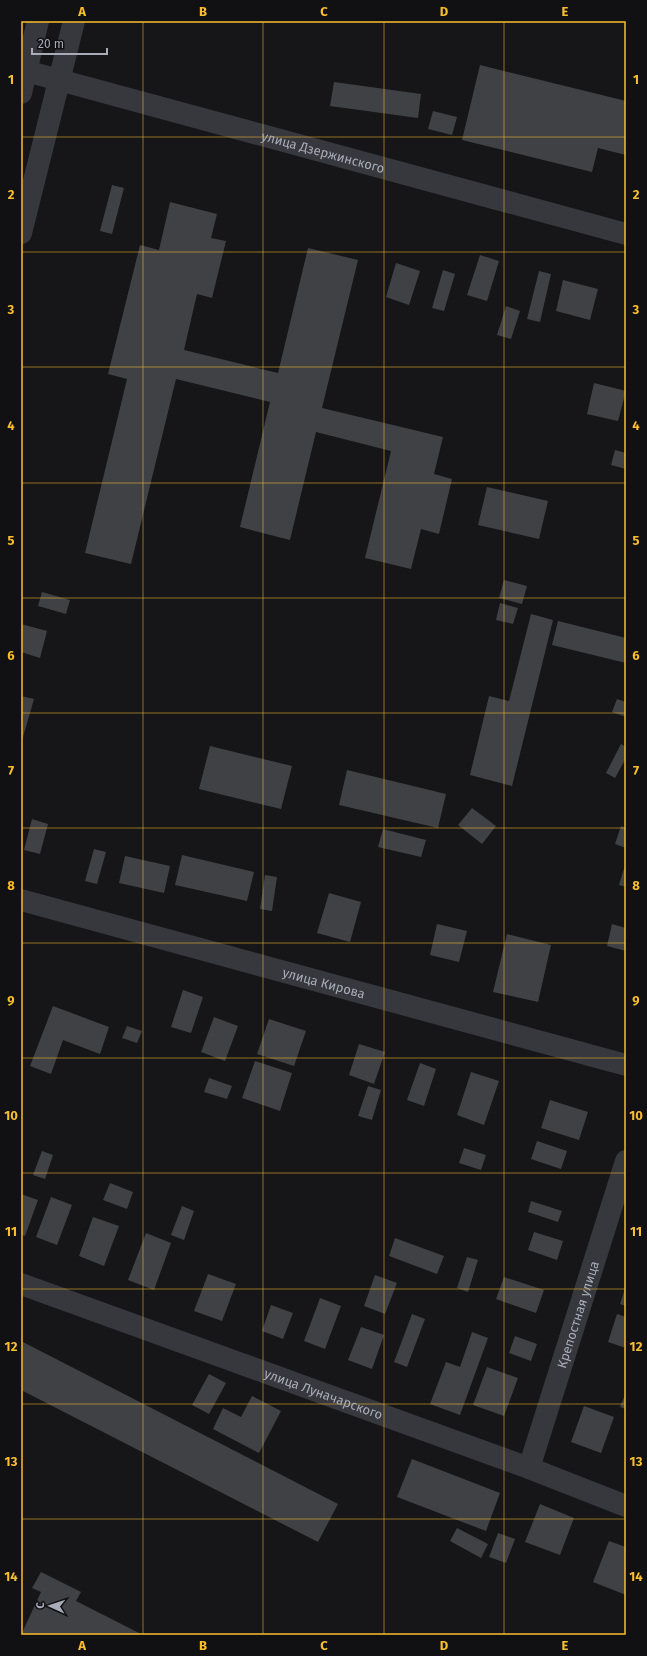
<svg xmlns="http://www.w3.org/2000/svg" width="647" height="1656" viewBox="0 0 647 1656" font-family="'Fira Sans',sans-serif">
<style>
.building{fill:#404145}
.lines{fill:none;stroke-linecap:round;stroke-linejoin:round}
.minor{stroke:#37383e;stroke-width:22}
.tertiary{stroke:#37383e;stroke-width:22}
.grid{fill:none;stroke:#f9be2d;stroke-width:1;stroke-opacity:0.55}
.labels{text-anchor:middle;stroke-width:3;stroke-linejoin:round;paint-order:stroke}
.street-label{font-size:13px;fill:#a8acb9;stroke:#111113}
.neatline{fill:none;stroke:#f9be2d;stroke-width:1.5}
.grid-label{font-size:13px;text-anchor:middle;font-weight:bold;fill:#f9be2d}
</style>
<rect width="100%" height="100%" fill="#161618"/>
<path class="building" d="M480,65L626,101V155L598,148L592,172L462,140Z
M334,82L421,94L418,118L330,106Z
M433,111L457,117L452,135L428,129Z
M112,185L124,188L112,234L100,231Z
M170,202L217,214L211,238L226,241L212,298L197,294L184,350L278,373L308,248L358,260L322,408L443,437L434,474L452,479L439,534L421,529L411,569L365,558L391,451L316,432L290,540L240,527L270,402L176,379L131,564L85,553L127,379L108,374L140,245L159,250Z
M480,255L499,261L487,301L467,295Z
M396,263L420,271L409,305L386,297Z
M443,270L455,274L444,311L432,308Z
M539,271L551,274L540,322L527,319Z
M563,280L598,289L590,320L556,311Z
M506,306L520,311L511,339L497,335Z
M594,383L626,391L618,421L587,414Z
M615,450L626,453V469L611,465Z
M487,487L548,501L539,539L478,525Z
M504,580L527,586L522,604L499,598Z
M42,592L70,600L66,614L38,606Z
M500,603L518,608L513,624L496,620Z
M531,614L553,620L512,786L470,775L489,696L509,701Z
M558,621L626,638V663L552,645Z
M21,624L47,631L40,658L21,652Z
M21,696L34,699L21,744Z
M617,699L626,702V717L612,712Z
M621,744L626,747V758L615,778L606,773Z
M210,746L292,766L281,809L199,789Z
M347,770L446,794L438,828L339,805Z
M472,808L496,826L482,844L458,825Z
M32,819L48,824L40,854L24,850Z
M621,826L626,828V848L615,844Z
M383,829L426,840L421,857L378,847Z
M94,849L106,852L97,884L85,881Z
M182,855L254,872L247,901L175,885Z
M125,856L170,866L164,893L119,883Z
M626,862V887L619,885Z
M265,875L277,877L272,911L260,909Z
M329,893L361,902L350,942L317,933Z
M437,924L467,931L459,962L430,955Z
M612,924L626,928V951L607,946Z
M507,934L551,945L538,1002L493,992Z
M183,990L203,997L191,1033L171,1027Z
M53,1006L109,1027L100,1054L63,1040L51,1074L30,1066Z
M214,1017L238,1026L225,1061L201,1052Z
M269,1019L306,1031L294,1066L257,1054Z
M127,1026L142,1031L137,1043L122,1038Z
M359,1044L385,1052L374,1084L349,1075Z
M255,1061L292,1073L280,1111L242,1098Z
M420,1063L436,1069L424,1106L407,1100Z
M471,1072L499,1081L484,1125L457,1115Z
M209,1078L232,1086L227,1099L204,1092Z
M368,1086L381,1090L372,1120L358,1116Z
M550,1100L588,1112L579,1140L541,1128Z
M537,1141L567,1151L561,1169L531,1159Z
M464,1148L486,1155L481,1170L459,1163Z
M42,1151L53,1155L45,1179L33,1175Z
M110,1183L133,1192L127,1209L103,1200Z
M21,1194L38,1200L25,1236L21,1235Z
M51,1197L72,1205L57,1245L36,1237Z
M531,1201L562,1211L558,1222L528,1212Z
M182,1206L194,1211L184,1240L171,1235Z
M93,1217L119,1226L104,1266L79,1256Z
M534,1232L563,1241L557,1260L528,1250Z
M146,1233L171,1243L154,1290L128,1280Z
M395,1238L444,1256L437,1274L389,1256Z
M467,1257L478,1260L468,1292L457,1288Z
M208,1274L236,1284L222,1321L194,1311Z
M375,1275L397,1283L385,1314L364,1306Z
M504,1277L544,1290L536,1313L496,1299Z
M626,1285V1306L620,1304Z
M320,1298L341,1306L325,1349L304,1341Z
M271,1305L293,1313L283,1339L262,1331Z
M412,1314L425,1319L407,1367L394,1362Z
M617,1314L626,1317V1348L608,1342Z
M361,1327L384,1335L372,1369L348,1360Z
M472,1332L488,1338L460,1415L430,1404L446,1362L460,1367Z
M515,1336L537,1344L531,1361L509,1353Z
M21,1341L338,1504L318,1542L21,1390Z
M487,1367L518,1378L504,1416L473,1405Z
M209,1374L226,1383L209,1414L192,1405Z
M626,1392V1409L620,1407Z
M252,1396L281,1411L259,1453L213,1429L223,1408L241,1417Z
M584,1406L614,1417L601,1453L571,1442Z
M412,1459L500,1493L486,1531L397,1497Z
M540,1504L574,1518L560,1555L525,1542Z
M457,1528L488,1544L481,1558L450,1541Z
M498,1533L515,1539L506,1563L489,1557Z
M609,1541L626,1547V1595L593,1582Z
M41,1572L81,1592L76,1601L143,1635H21L41,1592L32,1588Z"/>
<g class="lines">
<g class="minor">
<path id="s1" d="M26,71L626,234"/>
<path id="s2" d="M21,900L626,1065"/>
<path id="s3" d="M21,1284L529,1468L626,1506"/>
<path id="s4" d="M529,1468L626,1161"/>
</g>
<path class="tertiary" d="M21,93L38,21
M21,233L74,21"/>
</g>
<path class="grid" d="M143,21V1635M263,21V1635M384,21V1635M504,21V1635M21,137H626M21,252H626M21,367H626M21,483H626M21,598H626M21,713H626M21,828H626M21,943H626M21,1058H626M21,1173H626M21,1289H626M21,1404H626M21,1519H626"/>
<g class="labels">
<g class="street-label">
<text dy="5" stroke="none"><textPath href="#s1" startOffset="308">улица Дзержинского</textPath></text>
<text dy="5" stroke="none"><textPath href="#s2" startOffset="314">улица Кирова</textPath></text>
<text dy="5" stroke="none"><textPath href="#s4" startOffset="161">Крепостная улица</textPath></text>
<text dy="5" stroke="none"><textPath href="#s3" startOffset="322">улица Луначарского</textPath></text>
</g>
</g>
<rect width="647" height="1656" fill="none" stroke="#111113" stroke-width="44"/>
<g transform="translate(50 1606) rotate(273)" stroke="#111113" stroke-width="3" paint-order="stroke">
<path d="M0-3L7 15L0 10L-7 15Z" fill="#a8acb9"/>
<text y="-6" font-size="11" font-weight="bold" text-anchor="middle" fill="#a8acb9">С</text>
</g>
<path d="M32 48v6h75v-6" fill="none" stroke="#a8acb9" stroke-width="2"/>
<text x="38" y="48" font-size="12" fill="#a8acb9" stroke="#111113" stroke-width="3" paint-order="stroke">20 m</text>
<rect x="22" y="22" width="603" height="1612" class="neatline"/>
<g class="grid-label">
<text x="82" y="16">A</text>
<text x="203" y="16">B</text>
<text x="324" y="16">C</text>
<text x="444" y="16">D</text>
<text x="565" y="16">E</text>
<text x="11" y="84">1</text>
<text x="636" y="84">1</text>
<text x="11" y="199">2</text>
<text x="636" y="199">2</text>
<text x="11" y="314">3</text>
<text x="636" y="314">3</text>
<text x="11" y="430">4</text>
<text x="636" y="430">4</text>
<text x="11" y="545">5</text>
<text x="636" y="545">5</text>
<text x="11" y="660">6</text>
<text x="636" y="660">6</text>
<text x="11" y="775">7</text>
<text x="636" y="775">7</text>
<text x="11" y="890">8</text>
<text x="636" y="890">8</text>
<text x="11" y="1005">9</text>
<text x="636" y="1005">9</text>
<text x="11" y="1120">10</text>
<text x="636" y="1120">10</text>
<text x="11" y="1236">11</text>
<text x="636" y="1236">11</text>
<text x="11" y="1351">12</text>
<text x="636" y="1351">12</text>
<text x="11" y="1466">13</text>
<text x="636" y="1466">13</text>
<text x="11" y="1581">14</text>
<text x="636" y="1581">14</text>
<text x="82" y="1650">A</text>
<text x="203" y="1650">B</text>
<text x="324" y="1650">C</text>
<text x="444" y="1650">D</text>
<text x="565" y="1650">E</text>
</g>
</svg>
